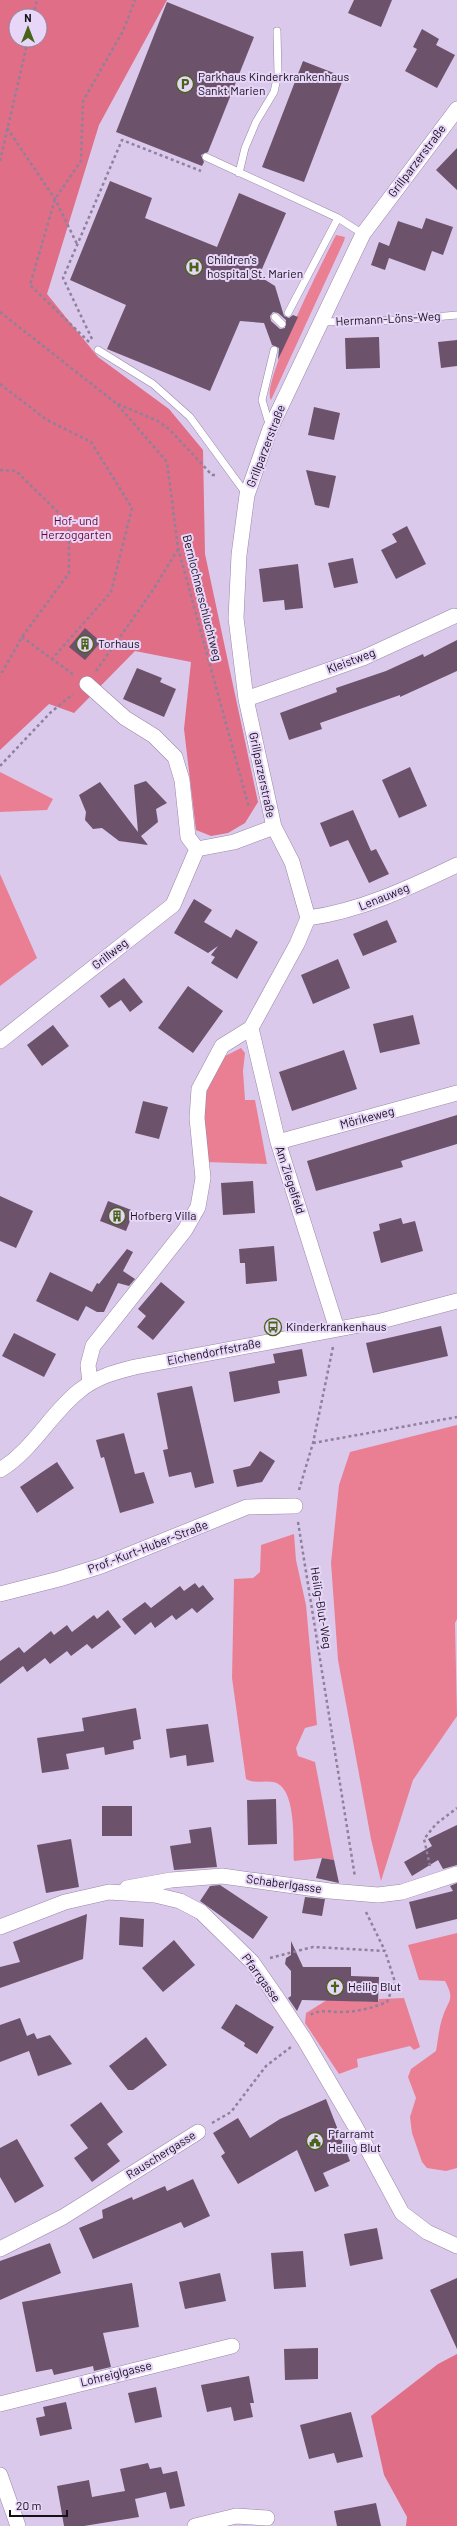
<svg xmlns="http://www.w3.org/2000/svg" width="457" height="2526" viewBox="0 0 457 2526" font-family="Barlow,sans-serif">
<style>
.green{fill:#ea7f94}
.forest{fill:#e06e86;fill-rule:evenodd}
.building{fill:#6c526b;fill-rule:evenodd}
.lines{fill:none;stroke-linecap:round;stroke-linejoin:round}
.service-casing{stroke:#9887a7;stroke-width:8}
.minor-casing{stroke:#9887a7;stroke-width:16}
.path{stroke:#8f819b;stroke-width:2.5;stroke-dasharray:3 3;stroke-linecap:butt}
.service{stroke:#fff;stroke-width:7}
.minor{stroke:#fff;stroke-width:15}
.labels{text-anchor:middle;stroke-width:4;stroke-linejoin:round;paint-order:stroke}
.poi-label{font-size:12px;fill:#16101c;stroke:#e8d6f9;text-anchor:start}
.street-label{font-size:12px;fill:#16101c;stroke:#e8d6f9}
.park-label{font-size:12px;fill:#6e002a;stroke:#e8d6f9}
</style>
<rect width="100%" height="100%" fill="#dbc9ec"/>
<path class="green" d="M336,235L345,237L344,241L271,400C260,385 325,257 336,235Z
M0,772L53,799L47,810L0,812Z
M0,874L37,958L0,986Z
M241,1048L245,1053L243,1071L245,1100H255L267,1164L206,1162L202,1103L205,1090L225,1056Z
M457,1425V1619L455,1623L457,1716L413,1780L381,1881L371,1839L338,1660L331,1563L339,1485L350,1452Z
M294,1534L296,1560L306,1605L317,1725L305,1728L296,1748L298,1756L315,1762L334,1860L322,1858L294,1861C293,1842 297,1786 273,1782C264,1780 254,1784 246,1779L232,1678L234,1579L253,1578L260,1572L261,1545Z
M457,1933V2168L446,2171L427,2168L422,2162L412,2133L410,2117L416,2098L408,2077L411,2069L436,2051C438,2040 439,2027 443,2016C449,1999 455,2000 445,1981L419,1980L408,1945Z
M404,1998L420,2047L414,2050L410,2046L357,2059L358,2067L339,2074L305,2023L306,2013L327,2000L378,2002L379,1999Z"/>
<path class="forest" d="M0,0H167L99,125L47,294L98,357L169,409L203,450L205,554L258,802L245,823L228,833L211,836L196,830L184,729L191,662L135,651L74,713L49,704L0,750ZM16,16H40V40H16Z
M457,2354V2526H406L407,2517L384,2475L371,2416L438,2364Z"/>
<path class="building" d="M354,0H392L381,27L348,13Z
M167,2L254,37L208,152L201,155L204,162L202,166L116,132Z
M422,29L439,39L436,45L455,55L437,88L405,71L417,49L413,47Z
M303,61L344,77L304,182L262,167Z
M457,148V190L436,170Z
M110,181L152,198L145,218L217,247L239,193L286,213L259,276L275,286L284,316L289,318L293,315L298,317L278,360L279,348L272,345L264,323L240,321L210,391L107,349L126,305L70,280ZM273,312L278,313L286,320L285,328L280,329L271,321L270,316Z
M426,218L453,227L443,255L432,251L425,271L389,258L385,270L371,265L379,242L389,246L398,221L422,229Z
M379,337L380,368L346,369L345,338Z
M457,340V366L441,368L438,342Z
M314,407L340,413L334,440L308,435Z
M306,470L336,476L329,508L315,505Z
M407,526L426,564L396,579L381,550L397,542L392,534Z
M353,558L358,583L334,588L328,563Z
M298,564L303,608L285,610L284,600L263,602L259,569Z
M85,628L101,642L85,660L69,647Z
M457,640V671L400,697V695L320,723L322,729L289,740L280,713L337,692L336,688L386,671L423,654L424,657Z
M137,668L162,678L160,682L176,689L164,717L123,699Z
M410,767L427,806L399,818L382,780Z
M146,781L167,803L156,809L158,822L141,836L148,845L119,841L102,828L93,829L85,820L86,812L79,795L100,782L138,832L134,785Z
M353,810L371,851L376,849L389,874L369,883L348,840L330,847L320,823Z
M194,899L212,910L204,922L231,938L236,929L258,942L237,979L211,963L215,957L211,955L218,946L208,953L174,933Z
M387,920L397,942L363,956L353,934Z
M338,959L350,988L313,1004L301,975Z
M124,978L143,1002L130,1012L121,1000L109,1008L100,996Z
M188,986L223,1011L193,1053L158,1028Z
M413,1015L420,1044L380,1053L373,1024Z
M53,1025L69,1046L42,1066L27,1045Z
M344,1050L357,1089L292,1111L279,1072Z
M143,1101L168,1107L159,1139L135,1133Z
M457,1115V1144L401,1161L403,1167L316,1191L307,1161Z
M253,1181L255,1213L223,1215L221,1183Z
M0,1196L33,1211L16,1248L0,1241Z
M108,1201L134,1211L126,1231L100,1221Z
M401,1218L403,1224L415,1221L423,1251L381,1263L373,1232L380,1230L379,1224Z
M274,1246L277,1281L246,1284L245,1263H240L239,1249Z
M127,1249L133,1252L123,1271L135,1279L129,1286L118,1283L104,1312H97L86,1306L78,1321L36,1301L50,1272L92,1292L97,1283L99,1284Z
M161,1282L185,1302L153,1340L137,1327L146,1316L138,1309Z
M441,1326L448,1356L373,1373L366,1343Z
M14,1333L56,1354L44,1377L2,1356Z
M302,1349L307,1376L278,1381L280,1393L234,1402L229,1372L275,1363L273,1354Z
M192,1386L214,1483L195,1488L191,1472L169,1477L163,1450L168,1449L157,1393Z
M124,1433L135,1474L144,1472L154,1503L120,1513L104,1457L101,1458L96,1440Z
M260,1451L275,1461L262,1482L237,1487L233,1470L250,1466Z
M57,1462L74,1488L37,1513L20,1487Z
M195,1583L199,1588L203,1585L214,1599L197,1613L192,1608L176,1620L172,1615L155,1628L151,1622L135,1635L122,1619L145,1602L151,1608L180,1586L184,1591Z
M108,1610L121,1627L92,1649L87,1644L71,1656L67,1651L50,1664L45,1658L27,1672L23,1666L0,1684V1661L19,1647L24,1653L51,1631L54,1635L67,1625L72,1632L94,1615L97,1619Z
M136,1708L141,1739L133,1741L134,1749L105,1755L104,1747L66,1754L69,1769L42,1773L37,1738L84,1731L82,1718Z
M208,1724L214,1762L187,1766L186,1755L170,1758L166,1729Z
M276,1799L277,1844L248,1845L247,1800Z
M102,1806H132V1836H102Z
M457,1825V1865L443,1869L438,1860L412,1876L404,1862L432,1846L428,1839Z
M211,1827L217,1867L174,1870L170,1846L191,1843L189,1830Z
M71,1839L79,1887L46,1893L37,1845Z
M322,1858L334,1860L339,1883L316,1878Z
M457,1883V1919L416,1929L409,1902L453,1891L450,1886Z
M220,1885L268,1917L253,1939L200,1901L210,1886Z
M305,1897L325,1899L322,1916L302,1913Z
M87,1914L83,1959L0,1988V1967L20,1962L13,1942Z
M120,1917L144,1919L143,1947L119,1945Z
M174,1940L195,1965L163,1992L142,1968Z
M291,1941L303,1967H351V1976L379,1977L378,2002L302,2000L297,2011L288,1998L291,1996V1971L285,1964L286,1958L291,1955Z
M236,2004L274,2027L257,2054L244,2046L245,2043L221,2028Z
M20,2018L27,2036L34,2033L37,2039L50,2035L72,2064L38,2076L29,2051L0,2062V2025Z
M146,2037L167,2065L133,2090H128L109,2066Z
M326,2099L350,2161L323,2173L329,2186L315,2192L297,2150L238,2184L221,2156L225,2153L213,2133L238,2118L250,2138L280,2119Z
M101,2102L123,2132L107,2144L120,2161L92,2182L74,2158L88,2148L70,2125Z
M17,2139L44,2186L15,2203L0,2177V2148Z
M193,2179L210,2216L184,2228L181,2222L93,2259L79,2228L103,2218L102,2210L132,2197L133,2200L165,2186L167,2191Z
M377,2228L383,2259L350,2266L344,2234Z
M50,2243L61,2273L0,2300V2261Z
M303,2251L306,2287L274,2289L271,2253Z
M220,2273L226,2301L185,2309L179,2282Z
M457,2278V2349L430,2290Z
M132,2283L139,2327L103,2333L111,2367L94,2371L93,2366L54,2375L52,2369L36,2372L22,2302Z
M318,2348V2379L285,2380L284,2349Z
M249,2376L254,2403H250L253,2417L234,2421L231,2407L207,2412L201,2385Z
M156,2387L162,2417L135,2423L128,2393Z
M66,2402L72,2429L40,2436L36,2418L45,2416L43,2407Z
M351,2412L363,2457L337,2463L334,2453L309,2459L300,2425Z
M148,2463L150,2469L161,2467L163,2474L177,2471L185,2506L170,2509L166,2492L135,2499L139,2517L84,2526H64L57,2486L89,2480L92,2497L125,2491L120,2469Z
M376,2503L381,2526H337L334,2511Z"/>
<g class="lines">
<g class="service-casing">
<path id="service" d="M206,157L338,218L363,234
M239,173L245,148L256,122L274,92L278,74L277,31
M288,313L338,218
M275,317L282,324
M320,322L401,320L457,315
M98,350L153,384L190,417L247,495
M270,427L262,400L274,350"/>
</g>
<g class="minor-casing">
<path id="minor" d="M87,684L125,718L154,736L175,757L182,780L188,837L197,849L234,842L274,827
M246,699L363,658L454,616
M308,918C360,911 409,888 457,865
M251,1028L278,1142L337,1329
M0,1041L173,905L197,849
M278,1142L457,1093
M90,1383L88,1365L93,1346L185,1230L198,1207L203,1178L197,1118L199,1089L222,1046L251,1028L297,944L308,918L292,862L274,827L246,699L236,618L239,555L247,495L270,429L363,234L457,109
M0,1470C33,1450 50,1414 79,1391C96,1377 115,1372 135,1367L381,1321L457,1301
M0,1594L59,1579L101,1566L247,1507L295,1506
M127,1888L171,1880L222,1876L330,1891L378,1895L402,1892L457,1874
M0,1927L65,1902L109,1892L155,1895L180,1901L201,1912L252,1962L275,1995L304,2039L355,2126L402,2213L427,2232L457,2246
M0,2249L63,2217L198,2132
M0,2404L232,2346
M0,2475L18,2526
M195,2526L236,2516L267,2518"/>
</g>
<path class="path" d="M33,16L37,0
M7,128L55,199L77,244
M0,161L28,40
M0,312L117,404L167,462L178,548L248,804L251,807
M92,339L63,278L122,140L201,171
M89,342L30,285L55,199L81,161L83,101L123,31L135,0
M0,384L47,420L91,442L132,508L111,592L52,659
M118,404L158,421L169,429L212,475H216
M0,470L16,471L69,523V573L22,637L0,676
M22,637L74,675
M96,671L153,590L178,549
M0,766L50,713L73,694
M313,1443L457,1417
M299,1490L313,1443L333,1347
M298,1522L355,1877
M430,1866L424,1839L436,1824L457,1808
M366,1912L385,1951
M270,1958L313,1947L385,1951L395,1982L387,2002C372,2008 357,2012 341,2012C329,2012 321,2009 310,2015V2017
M212,2123L231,2112L266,2066L291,2047"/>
<use href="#service" class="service"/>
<use href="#minor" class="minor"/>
</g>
<defs>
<g id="parking-ring" transform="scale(0.9)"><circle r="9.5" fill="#e8d6f9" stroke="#476418" stroke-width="1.5"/><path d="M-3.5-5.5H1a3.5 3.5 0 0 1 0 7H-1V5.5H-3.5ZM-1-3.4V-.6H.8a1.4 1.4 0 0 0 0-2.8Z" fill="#476418"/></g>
<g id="hospital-ring" transform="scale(0.9)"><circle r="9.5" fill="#e8d6f9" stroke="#476418" stroke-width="1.5"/><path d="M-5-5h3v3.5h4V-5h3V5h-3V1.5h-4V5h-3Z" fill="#476418"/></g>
<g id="building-ring" transform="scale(0.9)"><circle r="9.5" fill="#e8d6f9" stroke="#476418" stroke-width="1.5"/><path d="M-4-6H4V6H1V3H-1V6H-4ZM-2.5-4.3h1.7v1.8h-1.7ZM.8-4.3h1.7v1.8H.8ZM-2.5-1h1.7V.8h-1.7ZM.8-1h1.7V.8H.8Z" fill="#476418"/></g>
<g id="bus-ring" transform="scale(0.9)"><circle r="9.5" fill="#e8d6f9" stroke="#476418" stroke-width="1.5"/><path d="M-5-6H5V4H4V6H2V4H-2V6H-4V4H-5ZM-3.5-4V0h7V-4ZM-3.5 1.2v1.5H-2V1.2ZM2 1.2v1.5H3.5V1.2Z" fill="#476418"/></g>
<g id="church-ring" transform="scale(0.9)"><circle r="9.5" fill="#e8d6f9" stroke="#476418" stroke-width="1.5"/><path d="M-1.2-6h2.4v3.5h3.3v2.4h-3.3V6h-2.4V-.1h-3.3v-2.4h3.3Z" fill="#476418"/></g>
<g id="civic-ring" transform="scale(0.9)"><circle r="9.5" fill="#e8d6f9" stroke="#476418" stroke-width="1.5"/><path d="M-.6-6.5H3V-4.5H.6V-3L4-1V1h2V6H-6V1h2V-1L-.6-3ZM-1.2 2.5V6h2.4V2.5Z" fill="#476418"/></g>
</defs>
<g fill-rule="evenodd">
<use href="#parking-ring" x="185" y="84"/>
<use href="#hospital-ring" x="194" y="267"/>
<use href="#building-ring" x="85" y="644"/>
<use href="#building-ring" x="117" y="1216"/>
<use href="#bus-ring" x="273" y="1327"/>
<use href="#church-ring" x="335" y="1987"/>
<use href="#civic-ring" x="315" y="2141"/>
</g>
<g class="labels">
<g class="poi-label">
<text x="198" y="81">Parkhaus Kinderkrankenhaus<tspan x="198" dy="14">Sankt Marien</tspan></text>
<text x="207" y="264">Children's<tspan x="207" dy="14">hospital St. Marien</tspan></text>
<text x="98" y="648">Torhaus</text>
<text x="130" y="1220">Hofberg Villa</text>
<text x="286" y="1331">Kinderkrankenhaus</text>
<text x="348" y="1991">Heilig Blut</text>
<text x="328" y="2138">Pfarramt<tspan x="328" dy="14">Heilig Blut</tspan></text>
</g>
<g class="street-label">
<text transform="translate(417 161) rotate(-53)" y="4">Grillparzerstraße</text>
<text transform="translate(388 319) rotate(-3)" y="4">Hermann-Löns-Weg</text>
<text transform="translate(266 446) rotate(-69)" y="4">Grillparzerstraße</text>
<text transform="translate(202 598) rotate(76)" y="4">Bernlochnerschluchtweg</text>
<text transform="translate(351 661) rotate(-21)" y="4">Kleistweg</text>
<text transform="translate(262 775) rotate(78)" y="4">Grillparzerstraße</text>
<text transform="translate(384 897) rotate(-22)" y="4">Lenauweg</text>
<text transform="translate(110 954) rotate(-38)" y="4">Grillweg</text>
<text transform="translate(367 1118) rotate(-15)" y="4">Mörikeweg</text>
<text transform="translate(290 1180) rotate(72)" y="4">Am Ziegelfeld</text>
<text transform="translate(214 1352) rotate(-11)" y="4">Eichendorffstraße</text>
<text transform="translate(148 1547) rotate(-21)" y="4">Prof.-Kurt-Huber-Straße</text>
<text transform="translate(321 1608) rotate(81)" y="4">Heilig-Blut-Weg</text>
<text transform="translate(284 1884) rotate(8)" y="4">Schaberlgasse</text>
<text transform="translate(261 1978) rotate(54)" y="4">Pfarrgasse</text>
<text transform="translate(161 2155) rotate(-32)" y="4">Rauschergasse</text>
<text transform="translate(116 2374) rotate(-14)" y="4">Lohreiglgasse</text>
</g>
<g class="park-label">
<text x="76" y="525">Hof- und<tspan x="76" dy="14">Herzoggarten</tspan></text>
</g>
</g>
<g transform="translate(28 28)"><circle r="19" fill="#e8d6f9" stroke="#9487a1"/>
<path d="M0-3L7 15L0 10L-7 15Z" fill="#476418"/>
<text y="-6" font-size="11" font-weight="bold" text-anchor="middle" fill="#16101c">N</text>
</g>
<path d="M10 2510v6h57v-6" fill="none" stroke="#16101c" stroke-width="2"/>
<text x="16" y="2510" font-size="12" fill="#16101c" stroke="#e8d6f9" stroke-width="3" paint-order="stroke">20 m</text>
</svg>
